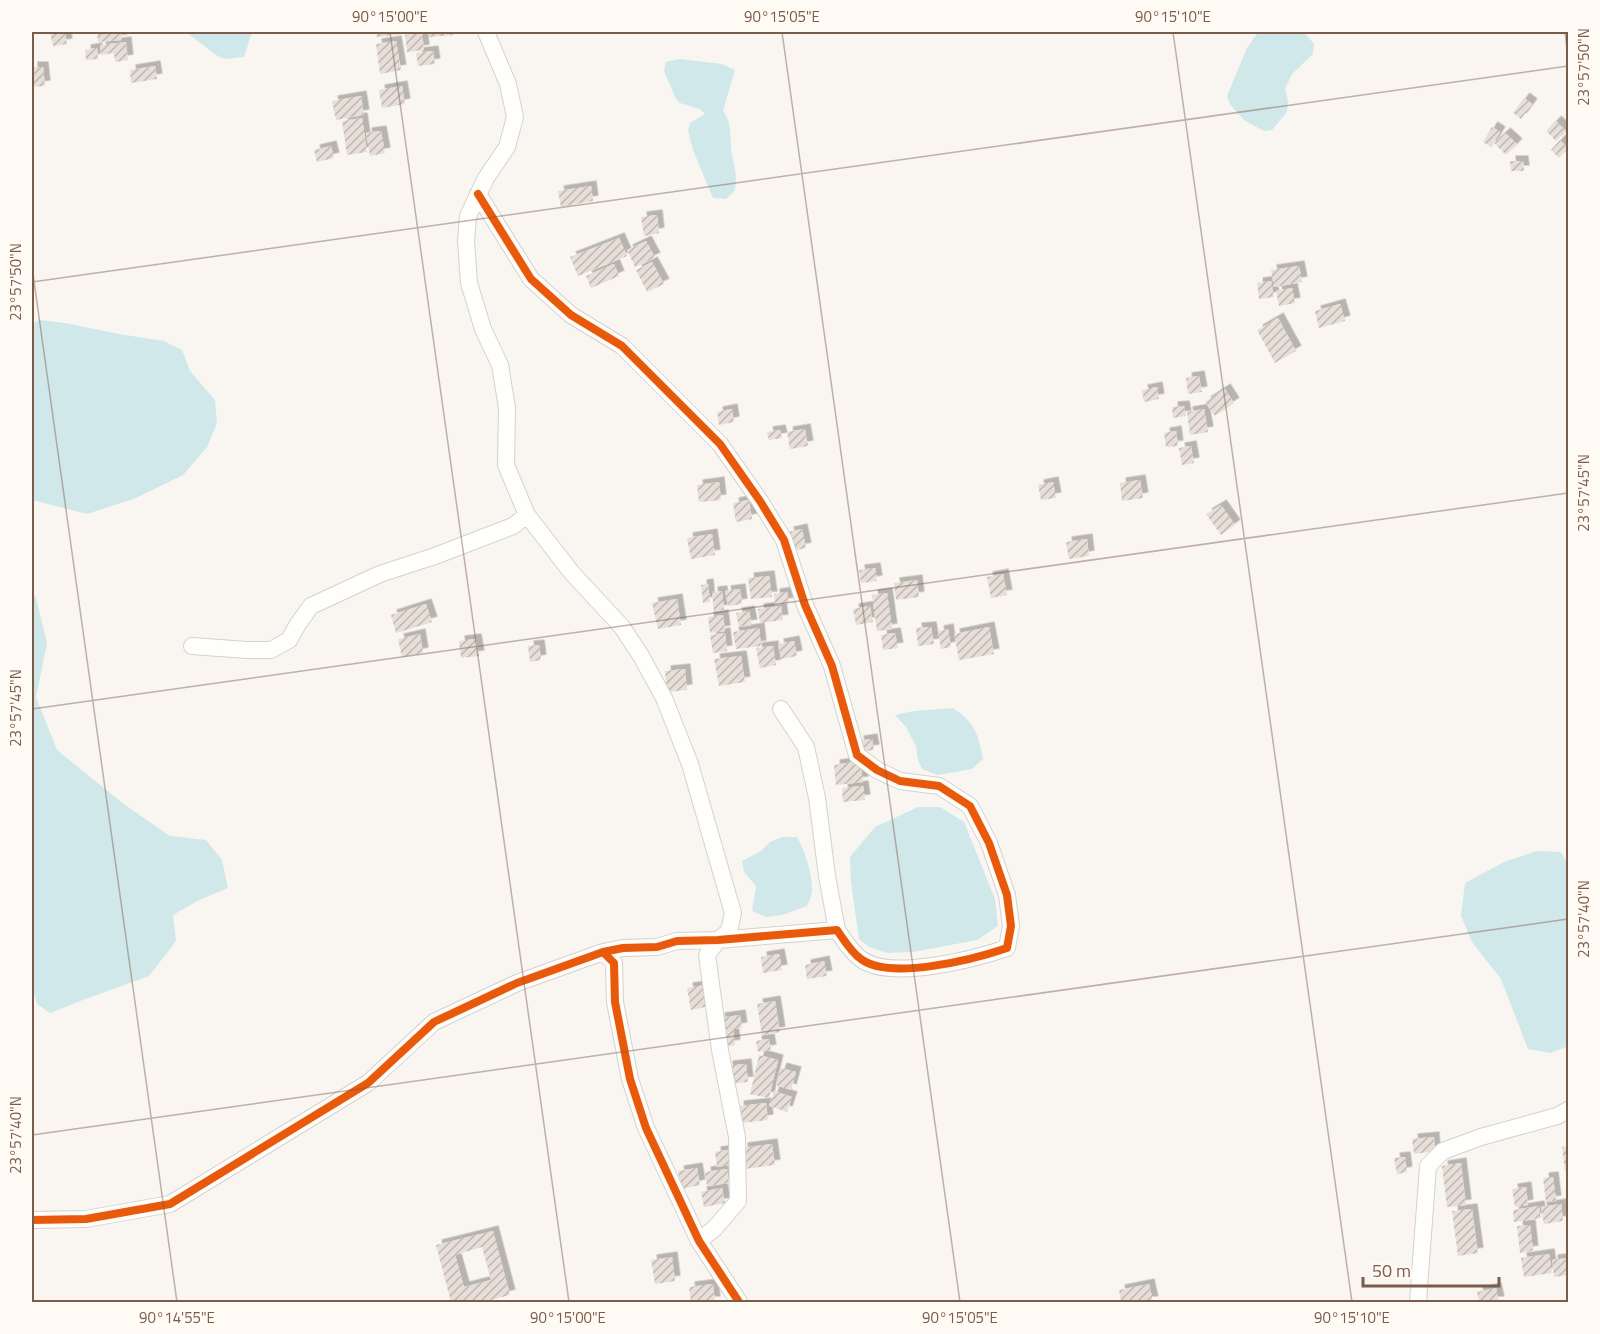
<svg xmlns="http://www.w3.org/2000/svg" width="1600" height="1334" viewBox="0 0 1600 1334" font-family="'Titillium Web',sans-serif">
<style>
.water{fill:#d0e8ea}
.building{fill:url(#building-hatch);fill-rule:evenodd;filter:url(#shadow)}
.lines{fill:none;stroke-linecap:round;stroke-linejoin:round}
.street-casing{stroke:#d7d1cb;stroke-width:18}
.street{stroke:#fefefd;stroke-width:16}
.cycleway-casing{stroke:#fffaf3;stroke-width:11}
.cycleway{stroke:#e8590c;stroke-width:8}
.ticks{fill:none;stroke:#7a5c4d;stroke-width:1.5;stroke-opacity:0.45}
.neatline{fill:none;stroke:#7a5c4d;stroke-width:2}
.ticks-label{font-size:15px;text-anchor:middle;fill:#7a5c4d}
</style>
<defs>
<pattern id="building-hatch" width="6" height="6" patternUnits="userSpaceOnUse" patternTransform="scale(1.5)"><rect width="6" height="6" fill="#e6ded7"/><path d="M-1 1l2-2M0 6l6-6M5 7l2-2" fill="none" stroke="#bfb7b1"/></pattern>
<filter id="shadow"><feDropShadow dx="5.5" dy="-5.5" stdDeviation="0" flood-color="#0004"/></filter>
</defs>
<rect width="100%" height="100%" fill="#f9f5f0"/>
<path class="water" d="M186,32H252L244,57L225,59L216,55Z
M1258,32H1304L1314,44L1313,54L1292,74L1285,89L1288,101L1287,112L1272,130L1264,131L1244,120L1230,104L1227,96L1247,48Z
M679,59L722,64L735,70L723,111C732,123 730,135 731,149C733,162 738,174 735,188C734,192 730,196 726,199L713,198L693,150L688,131L690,123L705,114L700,109L680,103L676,99L664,71L666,62Z
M39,320L65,323L119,334L164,341L182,350L190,371L215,400L217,423L207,447L183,475L136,498L87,514L32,500V324Z
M32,592L36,598L47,643L36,697L57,750L125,805L170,836L206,840L222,860L228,888L199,900L173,915L176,941L149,976L80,1001L50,1013L37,1004L32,986Z
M953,708C975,723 978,733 983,759L972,769L938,775L922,769L918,760L916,746L906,727L895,715L914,711Z
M918,807H940L964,822L995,899L998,926L977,940L913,952L887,953L869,947L859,939L851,882L850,857L875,827Z
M782,837H797C805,851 813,875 812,892C811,897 809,902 807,906L782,915L766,917L752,911L756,886L744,872L742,861L761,851L770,842Z
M1537,851L1561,852L1568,865V1046L1551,1053L1528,1049L1501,979L1472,942L1461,916L1465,883L1504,862Z"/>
<path class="building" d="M50,32H65L67,44L53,46Z
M97,32H122V40L98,42Z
M376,32H402V34L377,37Z
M422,32L424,50L407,52L405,35Z
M429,32H452L453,35L429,37Z
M396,41L401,70L380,74L376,44Z
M126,42L128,60L115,62L114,53L101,55L100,45Z
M97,48L98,59L86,60L85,50Z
M433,51L435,64L418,66L416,53Z
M155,66L157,79L131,83L130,70Z
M32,67H43L45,86L32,87Z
M402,86L405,104L382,108L379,90Z
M361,96L364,115L336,120L332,101Z
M1524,98L1532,104L1521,119L1513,113Z
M362,118L367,152L347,155L342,121Z
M1556,121L1566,131L1556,141L1546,131Z
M1492,127L1500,132L1491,147L1483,142Z
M381,131L385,153L370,156L366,133Z
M1505,133L1517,144L1506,155L1494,143Z
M1560,140L1568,148L1559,158L1551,150Z
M331,146L334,158L317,162L314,150Z
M1510,161H1523L1524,171H1511Z
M591,186L593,201L561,207L558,191Z
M657,215L659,233L644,236L641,217Z
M619,238L627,256L578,276L570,257Z
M646,241L655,258L635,267L627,250Z
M652,262L664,284L647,292L636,270Z
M614,264L619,276L591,288L586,276Z
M1299,266L1302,282L1274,287L1271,270Z
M1271,281L1274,297L1259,299L1257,283Z
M1292,288L1295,303L1279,306L1276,291Z
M1340,304L1345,321L1319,328L1315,311Z
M1278,318L1296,351L1275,363L1257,330Z
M1199,376L1202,392L1188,394L1186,378Z
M1157,387L1159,399L1144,402L1142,390Z
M1225,389L1234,403L1215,416L1205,402Z
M1184,406L1186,416L1173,418L1172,407Z
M732,409L734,422L719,425L717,412Z
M1204,409L1208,432L1190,435L1187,412Z
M805,429L808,446L790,449L787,432Z
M780,430L782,438L769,440L767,432Z
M1176,431L1178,446L1166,447L1164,433Z
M1191,446L1194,463L1182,465L1179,448Z
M1140,480L1143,498L1122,501L1120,483Z
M719,482L721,500L699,502L697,485Z
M1053,482L1056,498L1041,500L1038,485Z
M749,500L752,519L736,522L733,503Z
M1221,505L1235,525L1221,535L1206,514Z
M802,529L806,548L792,551L788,532Z
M712,534L715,555L691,559L687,538Z
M1087,539L1089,556L1069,559L1066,542Z
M875,568L877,581L861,583L859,570Z
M1003,574L1007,595L991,598L987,577Z
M769,576L772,597L751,599L748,578Z
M917,580L919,597L896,600L894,583Z
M708,584L710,602L703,603L701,585Z
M740,589L742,604L728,606L725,591Z
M722,591L724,610L714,611L712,592Z
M787,592L789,603L775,605L774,594Z
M887,593L892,629L877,631L872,595Z
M677,599L681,625L658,629L652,603Z
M426,604L432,622L396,633L391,615Z
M781,606L783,620L760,623L758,609Z
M870,606L873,622L856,625L853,609Z
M749,611L752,625L739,627L736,613Z
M723,615L725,631L710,633L708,617Z
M931,627L934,644L918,646L916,628Z
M989,627L994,654L959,660L954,634Z
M759,628L761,646L736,649L733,632Z
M948,629L951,647L941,649L938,631Z
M725,633L727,651L713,653L710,635Z
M895,633L898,648L883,650L881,635Z
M420,634L423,653L402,657L398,639Z
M476,639L479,656L461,658L459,641Z
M794,641L797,656L781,659L778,644Z
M539,645L541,660L530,662L528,646Z
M773,646L776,665L760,668L756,648Z
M741,656L745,682L719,686L714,659Z
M685,669L687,690L667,692L665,671Z
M872,739L874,750L860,752L858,741Z
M860,761L863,782L836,785L834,765Z
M863,786L865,800L843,802L842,788Z
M779,954L782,970L763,973L761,957Z
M824,961L827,976L807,979L805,965Z
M706,985L709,1006L691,1010L687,988Z
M775,1001L780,1032L762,1035L757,1004Z
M740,1015L742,1028L733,1029L735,1045L724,1047L719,1018Z
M769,1039L771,1050L758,1052L756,1041Z
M759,1055L778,1060L769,1098L750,1094Z
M746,1064L748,1082L729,1084L727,1066Z
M781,1068L796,1072L791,1090L776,1085Z
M774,1091L792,1097L787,1112L769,1106Z
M766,1103L768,1120L740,1123L738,1106Z
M1434,1137L1435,1151L1414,1154L1412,1139Z
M772,1144L775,1165L744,1169L742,1148Z
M1568,1146V1169L1565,1170L1562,1147Z
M734,1149L736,1164L717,1167L715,1152Z
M1405,1157L1407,1172L1397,1174L1394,1158Z
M1461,1163L1466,1205L1447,1207L1442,1166Z
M697,1168L700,1185L681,1189L678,1171Z
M727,1169L729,1183L707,1186L705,1172Z
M1553,1177L1556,1201L1546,1202L1543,1178Z
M1526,1187L1528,1205L1515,1207L1512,1189Z
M722,1188L725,1203L704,1207L701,1192Z
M1561,1204L1563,1221L1544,1224L1541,1207Z
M1539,1206L1541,1218L1514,1222L1513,1210Z
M1472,1209L1478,1253L1458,1256L1452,1211Z
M1530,1225L1533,1251L1520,1253L1517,1226Z
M493,1231L510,1295L483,1302H451L436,1245ZM482,1247L491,1280L464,1287L455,1255Z
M1549,1254L1552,1273L1524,1277L1521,1258Z
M672,1257L675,1281L655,1284L651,1260Z
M1568,1258V1275L1554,1277L1552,1260Z
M713,1284L715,1302H691L689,1287Z
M1149,1284L1153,1302H1121L1119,1290Z
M1496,1288L1499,1302H1479L1477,1292Z"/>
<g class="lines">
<g class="street-casing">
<path id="street" d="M486,32L508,84L515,117L507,147L486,178L468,216L466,241L469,283L483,329L500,365L507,408L506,465L527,515L572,573L622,627L641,656L664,698L690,764L733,913L729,931L718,940L707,955L720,1050L737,1137L738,1201L715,1228L699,1241
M478,194L531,279L571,315L622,346L720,444L760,501L784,540L805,605L832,666L857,755L877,770L900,781L939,786L970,806L989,843L1007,895L1011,926L1007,948C975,959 890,981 861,959C851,952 844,940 837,930L718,940L677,941L657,947L623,948L603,952
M192,646L247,650H271L289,640L298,624L311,606L380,574L435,556L513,526L527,515
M781,709L806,747L817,798L827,876L837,930
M32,1220L86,1219L170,1204L368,1083L434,1022L517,983L603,952L614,963L615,1002L630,1079L646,1128L699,1241L739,1302
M1418,1302L1428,1166L1443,1151L1481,1137L1557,1116L1568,1110"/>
</g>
<use href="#street" class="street"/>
<g class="cycleway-casing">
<path id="cycleway" d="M478,194L531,279L571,315L622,346L720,444L760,501L784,540L805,605L832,666L857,755L877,770L900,781L939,786L970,806L989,843L1007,895L1011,926L1007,948C975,959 890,981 861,959C851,952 844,940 837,930L718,940L677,941L657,947L623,948L603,952
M32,1220L86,1219L170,1204L368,1083L434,1022L517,983L603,952L614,963L615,1002L630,1079L646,1128L699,1241L739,1302"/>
</g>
<use href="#cycleway" class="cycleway"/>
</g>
<path class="ticks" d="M390,32L569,1302M782,32L960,1302M1173,32L1352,1302M1565,32L1568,58M32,267L177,1302M32,282L1568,66M32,709L1568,493M32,1135L1568,919"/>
<rect width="1600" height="1334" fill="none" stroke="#fffaf3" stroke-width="66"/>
<path d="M1363 1277v9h136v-9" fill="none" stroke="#7a5c4d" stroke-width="3"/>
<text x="1372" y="1277" font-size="18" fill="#7a5c4d" stroke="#fffaf3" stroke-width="4.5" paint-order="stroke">50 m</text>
<rect x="33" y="33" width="1534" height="1268" class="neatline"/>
<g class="ticks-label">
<text x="390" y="22">90°15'00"E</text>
<text x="782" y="22">90°15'05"E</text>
<text x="1173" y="22">90°15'10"E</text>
<text transform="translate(1584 67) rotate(-90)" y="5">23°57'50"N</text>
<text transform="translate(16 282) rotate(-90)" y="5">23°57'50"N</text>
<text transform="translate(1584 493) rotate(-90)" y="5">23°57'45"N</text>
<text transform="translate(16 708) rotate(-90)" y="5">23°57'45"N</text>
<text transform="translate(1584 919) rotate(-90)" y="5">23°57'40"N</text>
<text transform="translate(16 1135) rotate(-90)" y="5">23°57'40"N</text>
<text x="177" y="1323">90°14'55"E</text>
<text x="568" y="1323">90°15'00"E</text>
<text x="960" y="1323">90°15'05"E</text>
<text x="1352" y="1323">90°15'10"E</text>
</g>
</svg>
